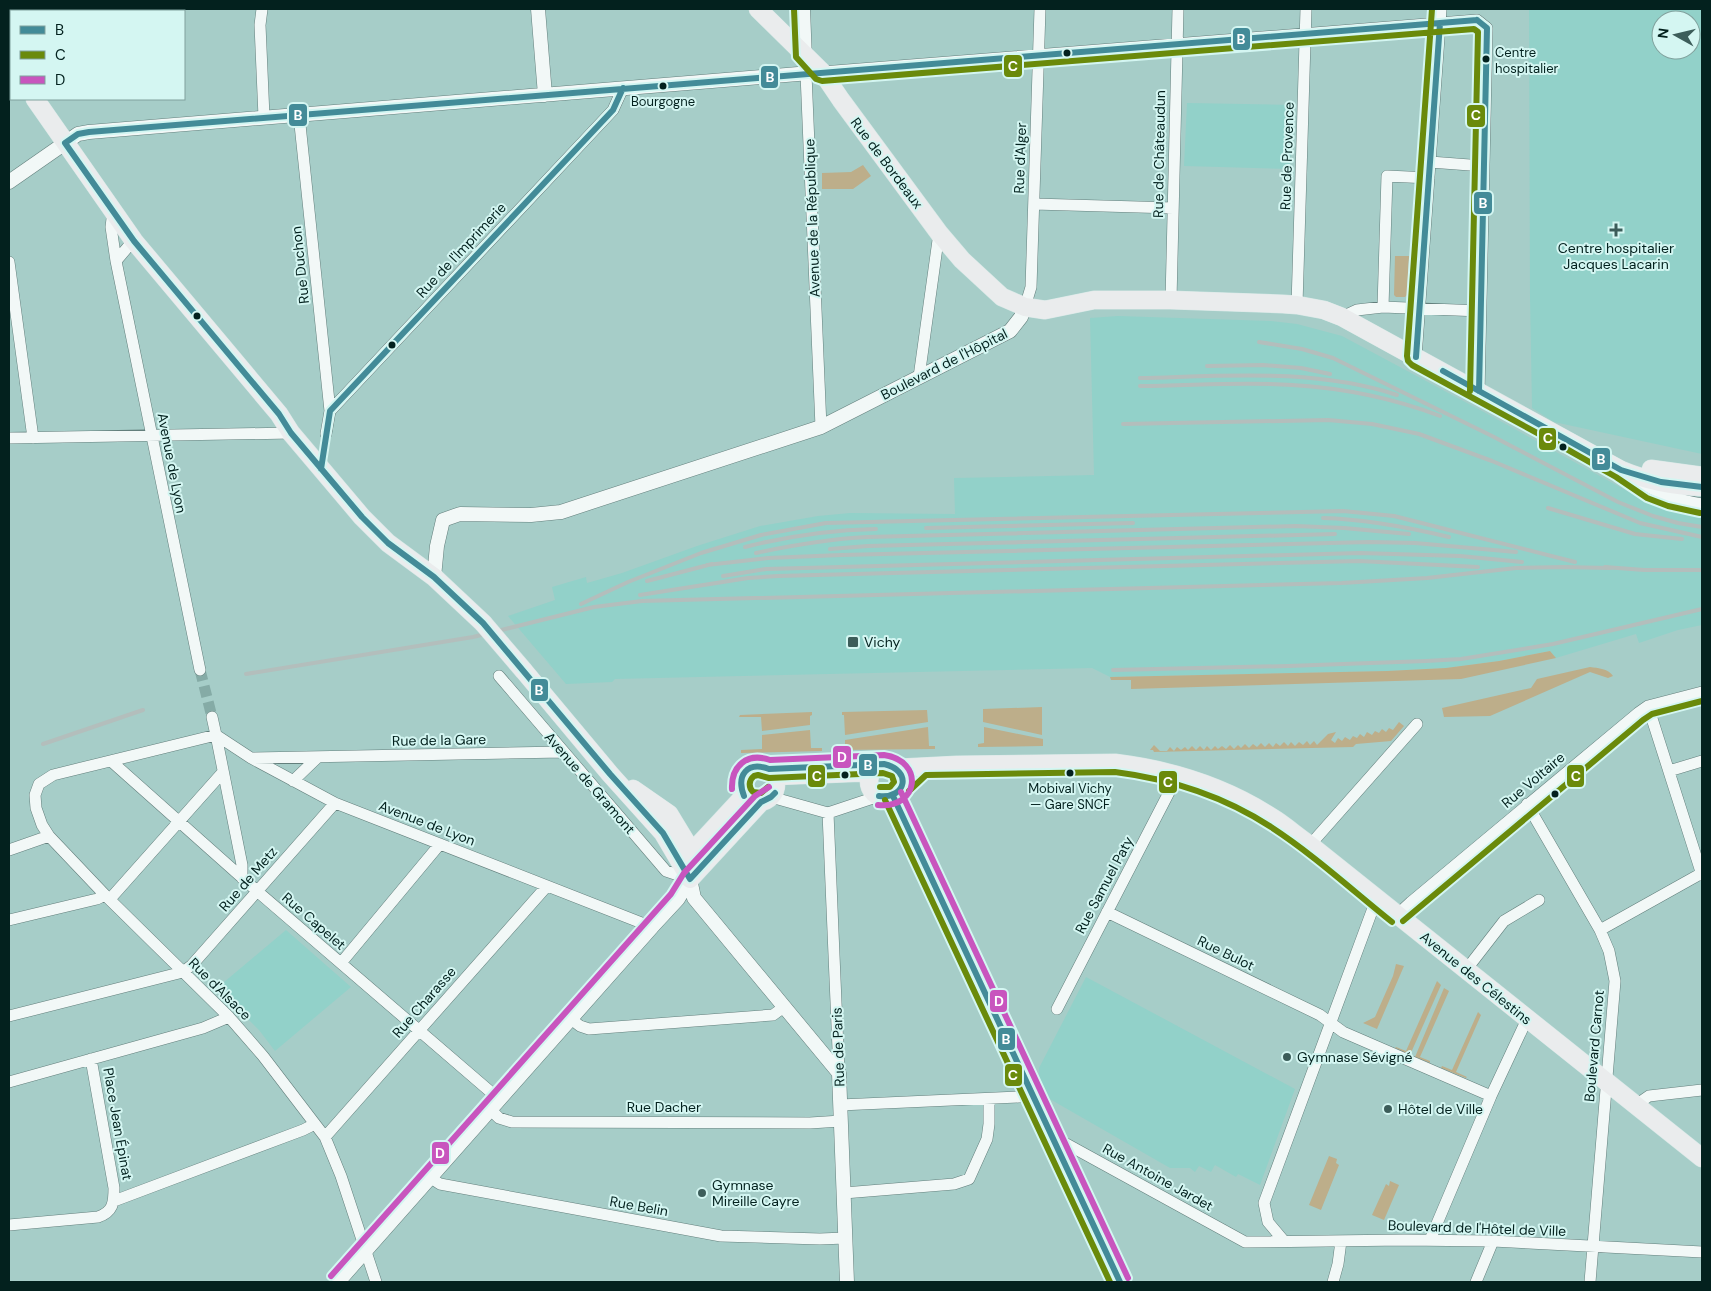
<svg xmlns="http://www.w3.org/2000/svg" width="1711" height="1291" viewBox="0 0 1711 1291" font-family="'DM Sans',sans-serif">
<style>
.built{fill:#92d1c9;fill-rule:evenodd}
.green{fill:#bdae8a}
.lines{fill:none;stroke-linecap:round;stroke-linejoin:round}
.minor-tunnel{stroke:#85aba6;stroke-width:11;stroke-dasharray:11 5.5;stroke-linecap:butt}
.minor-casing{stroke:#637f7c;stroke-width:12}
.tertiary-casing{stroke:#637f7c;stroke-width:15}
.primary-casing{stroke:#d7e8e6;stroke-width:19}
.minor{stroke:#f2f8f7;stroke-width:11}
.tertiary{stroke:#f2f8f7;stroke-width:14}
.primary{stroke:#eaeced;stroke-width:18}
.rail{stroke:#b3bebc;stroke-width:4}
.primary-bridge-casing{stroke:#d7e8e6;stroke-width:19;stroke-linecap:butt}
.primary-bridge{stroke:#eaeced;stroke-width:18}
.bus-1-casing{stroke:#d4f6f2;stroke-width:10}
.bus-2-casing{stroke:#d4f6f2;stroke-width:10}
.bus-3-casing{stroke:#d4f6f2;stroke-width:10}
.bus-1{stroke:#438b98;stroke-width:6}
.bus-2{stroke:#6a8a0b;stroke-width:6}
.bus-3{stroke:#c855be;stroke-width:6}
.bus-dot{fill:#03211e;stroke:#d4f6f2;stroke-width:2}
.poi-dot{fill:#3c5d5a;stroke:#d4f6f2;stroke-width:2}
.labels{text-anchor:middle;stroke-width:4;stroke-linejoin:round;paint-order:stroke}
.bus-label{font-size:13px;fill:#03211e;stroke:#d4f6f2}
.street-label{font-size:14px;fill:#03211e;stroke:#d4f6f2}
.poi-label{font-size:14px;fill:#03211e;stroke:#d4f6f2;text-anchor:start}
.line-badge{stroke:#d4f6f2;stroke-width:2}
.badge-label{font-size:14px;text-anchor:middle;font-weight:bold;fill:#fff}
</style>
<rect width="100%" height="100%" fill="#a6cdc8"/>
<path class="built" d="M1529,9H1702V454L1554,422L1532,408L1530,296ZM1661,20H1691V50H1661Z
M1187,103L1293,105L1290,169L1184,166Z
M1118,316L1271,321L1297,324L1342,336L1482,411L1627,491L1655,505L1702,517V625L1678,630L1639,643L1636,634L1556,658L1550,651L1499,661L1446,668L1387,671L1110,677L1092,668L615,679L612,682L566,684L508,616L555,600L552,587L586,577L587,583L622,573L697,546L760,526L818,516L850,513L955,514L954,478L1094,475L1090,318Z
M286,930L351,987L275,1051L259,1030L217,988Z
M1086,977L1295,1089L1260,1185L1238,1174L1236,1177L1215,1165L1211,1172L1199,1166L1195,1172L1190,1168H1170L1048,1098L1039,1076V1068Z"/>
<path class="green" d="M863,165L871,176L853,189H822V173L851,172Z
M1395,256H1409L1407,295L1405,297H1396L1394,295Z
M1550,651L1556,658L1461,679L1131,689V680H1111L1110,677L1387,671L1446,668L1499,661Z
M1590,667C1598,668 1609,669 1613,676L1608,678L1590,672L1490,716L1444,717L1442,708L1531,688L1537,679Z
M1042,707V735L983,722V709Z
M927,710L928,722L845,735L844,715H842V712Z
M812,712V715L810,716V725L762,731L761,717H739L740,715Z
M1399,722L1404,726L1391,741L1356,744L1353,747L1154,752L1153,750H1150L1154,745L1160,751H1167L1170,747L1174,751L1177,747L1181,750L1185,747L1188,750L1192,746L1196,750L1200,746L1204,750L1207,746L1211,750L1215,746L1218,749L1222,746L1226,749L1230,745L1234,749L1238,745L1241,748L1245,744L1249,748L1253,744L1257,747L1261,743L1265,747L1269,743L1273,747L1276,743L1280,746L1284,742L1288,746L1291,742L1295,746L1299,742L1303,745L1307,741L1310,745L1314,741L1317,745L1328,734L1336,732L1331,740L1335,743L1338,738L1342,741L1345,737L1350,740L1353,736L1357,738L1360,734L1364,737L1367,732L1372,735L1375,731L1379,733L1382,729L1386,732L1389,728L1393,730Z
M928,727L929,746H935V749L835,750V748L845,747V740Z
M984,727L1043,739V746L978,747V744L984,743Z
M810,730L811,748H822V751L741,753V750L762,749V735Z
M1396,964L1404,966L1377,1029L1363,1023L1375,1017L1393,976Z
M1437,981L1441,985L1410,1055L1395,1048L1396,1047L1406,1051Z
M1444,988L1449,991L1420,1057L1430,1061V1063L1415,1057Z
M1478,1012L1481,1015L1456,1072L1467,1077L1466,1078L1441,1068L1442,1066L1452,1070Z
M1329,1156L1337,1159L1336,1163L1339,1165L1321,1210L1309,1205Z
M1390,1181L1399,1185L1384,1220L1372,1215L1386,1184L1389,1186Z"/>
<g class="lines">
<path class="minor-tunnel" d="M200,670L212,717"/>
<g class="minor-casing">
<path id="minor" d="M262,9L260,25L264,117
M822,72L1477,20L1487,28L1479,391
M806,74L821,427
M299,115L330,411
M1430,162L1483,166
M1034,204L1173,208
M113,211L111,227L116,261L200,670
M116,261L127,248L134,241
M9,262L33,438
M1171,300L1178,9
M1297,305L1306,9
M1025,307L1031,287L1040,9
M1383,307L1387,176L1429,178
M1342,317L1357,310L1383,307L1480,311
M1416,357L1441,9
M919,377L939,233
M326,434L330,411L613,110L623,88
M9,438L291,433
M1637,480C1657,494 1678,500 1702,504
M499,676L666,871L690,879
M1648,706L1702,875
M212,717L216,735L251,758L335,803L652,927
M252,758L563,752
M111,761L257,891L500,1100
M1669,771L1702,761
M293,781L317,758
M893,796L1120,1282
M771,797L828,813L879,796
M1527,804L1600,930L1609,951L1615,981L1590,1282
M828,813L839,1073
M1310,845L1417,724
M9,850L49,836
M242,878V865L216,735L53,775L39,784L35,795L36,808L42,825L49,836L105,895L229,1017L263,1056L315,1124L325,1137L341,1176L376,1282
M110,899L223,772
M1107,912L1320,1015L1343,1032L1491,1096
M1397,915L1411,902L1638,713L1648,706L1702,692
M9,920L97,899L105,895
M1600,930L1702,873
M341,963L440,844
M1466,970L1504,921L1539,900
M1057,1009L1178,775
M9,1016L183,972L192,965L335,803
M571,1019L580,1026L589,1029L773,1015L784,1007
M9,1082L203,1028L229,1017
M840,1105L1019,1097L1031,1093
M1636,1105L1649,1096L1702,1090
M491,1110L499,1118L512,1122L810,1123L841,1121
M1052,1136L1245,1242L1404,1240L1493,1241L1702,1252
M325,1137L547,886
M431,1178L440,1184L721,1236L820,1239L845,1238
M844,1193L954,1184L969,1179L987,1139L989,1124V1099
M114,1201L303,1130L315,1124
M9,1225L98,1217C113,1212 114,1203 114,1188L91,1059
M1430,1240L1491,1096L1527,1019
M1284,1241L1268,1222L1264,1203L1369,919L1372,911L1380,902
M1333,1282L1338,1264L1341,1241
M1476,1282L1493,1241"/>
</g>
<g class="tertiary-casing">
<path id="tertiary" d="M538,9L545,95
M803,9L805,60
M9,182L78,134L89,132L822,72
M434,577L437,546L443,520L460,514L531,515L561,512L821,427L1010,331L1021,317L1025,307
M690,879L694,898L839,1073L847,1282
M338,1282L652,927L678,899L690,879"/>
</g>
<g class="primary-casing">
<path id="primary" d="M758,9L822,72L841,100L939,233L962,260L1002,297L1025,307L1045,310L1094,300H1171L1283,304L1297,305L1324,310L1342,317L1621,470C1647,481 1674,486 1702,487
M9,62L11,66
M35,99L134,241L279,414L291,433L362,517L388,543L434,577L483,623
M1651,469L1702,476
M524,671L610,774L663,833L690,879
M869 781a17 17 0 1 1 34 0a17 17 0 1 1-34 0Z
M740 784a18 18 0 1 1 36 0a18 18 0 1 1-36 0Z
M898,768L957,765L1115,763C1172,770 1228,788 1276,820C1288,828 1298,837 1310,845L1702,1158
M775,776L872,772
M633,789L669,814L692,852
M692,852L744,796
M690,879L761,802"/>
</g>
<use href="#minor" class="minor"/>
<use href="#tertiary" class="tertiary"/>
<use href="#primary" class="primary"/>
<path class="rail" d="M1259,342L1302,349L1333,358L1492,436L1618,502L1653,516L1678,523L1702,527
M1207,366L1263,365L1301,368L1330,374
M1140,378C1225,376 1314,368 1397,395
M1140,386C1190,386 1242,381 1292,385C1342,388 1393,398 1440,416
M1123,424L1328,420L1372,424L1419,434L1492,461L1640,523L1702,537
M1548,508L1635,534L1682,539
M1323,518C1366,519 1407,527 1449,537
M926,528L1133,523
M745,547C788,536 831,530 876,529
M830,549L868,546L1335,534
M756,553C793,545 829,539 867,537L1296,526L1344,528L1409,534
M707,565L768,558L841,555L1370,542L1415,543L1516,552
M1605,567L1644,570H1702
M723,576L766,569L1360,553L1460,556L1522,562
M647,581L712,564
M640,595L748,578L778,576L1359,561L1478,567
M581,604L628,582L701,553L761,535L826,523L1343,511L1394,516L1575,562
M1113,670L1288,666L1426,661L1461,659L1553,644L1702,609
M246,674L473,637L594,607L642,601L1342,583L1427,578L1516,568L1564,567L1610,568
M43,744L143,710"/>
<g class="primary-bridge-casing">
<path id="primary-bridge" d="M483,623L524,671"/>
</g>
<use href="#primary-bridge" class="primary-bridge"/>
<g class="bus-1-casing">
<path id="bus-1" d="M1477,20L1487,28L1479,391
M65,143L78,134L89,132L1477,20
M65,143L134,241L279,414L291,433L362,517L388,543L434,577L483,623L610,774L663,833L690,879
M1416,357L1440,23
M1443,371L1621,470L1661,482L1702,487
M321,469L330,411L613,110L623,88
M744,796C736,775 747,761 769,769L884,764C912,770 907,799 879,796
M893,796L1120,1282
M690,879L761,802L771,797L775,793"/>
</g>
<g class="bus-2-casing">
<path id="bus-2" d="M794,9L796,57L816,79L822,81L1474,29L1478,32L1470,391
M1432,9L1407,356L1408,361L1412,365L1563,447L1616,477L1647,498L1668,506L1700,513
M768,787L761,793L753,792C748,787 749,780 754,776L758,775L769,778L883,773L892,776L894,782L890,787H880
M909,791L926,775L1115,772C1170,779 1225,797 1271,827C1314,855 1352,890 1392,922
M885,800L1110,1282
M1403,921L1643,720L1652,714L1702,701"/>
</g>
<g class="bus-3-casing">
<path id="bus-3" d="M732,789C731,766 747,752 770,760L884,755C925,761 919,809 878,805
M901,792L1128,1278
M331,1276L671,894L684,873L755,796L769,787"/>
</g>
<use href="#bus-1" class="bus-1"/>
<use href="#bus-2" class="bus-2"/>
<use href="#bus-3" class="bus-3"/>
</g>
<g class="bus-dot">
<circle cx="1067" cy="53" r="4.5"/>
<circle cx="1486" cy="59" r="4.5"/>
<circle cx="663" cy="86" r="4.5"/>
<circle cx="197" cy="316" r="4.5"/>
<circle cx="392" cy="345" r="4.5"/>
<circle cx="1563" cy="447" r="4.5"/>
<circle cx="1070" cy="773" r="4.5"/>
<circle cx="845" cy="775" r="4.5"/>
<circle cx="1555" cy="794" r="4.5"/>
</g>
<g class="poi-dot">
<path d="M1613.5 222.5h5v5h5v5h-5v5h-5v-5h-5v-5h5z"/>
<rect x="847" y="636" width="12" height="12" rx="2.5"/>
<circle cx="1287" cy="1057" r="5"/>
<circle cx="1388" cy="1109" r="5"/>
<circle cx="702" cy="1193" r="5"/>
</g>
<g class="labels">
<g class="bus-label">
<text x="1495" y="57" text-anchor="start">Centre<tspan x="1495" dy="16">hospitalier</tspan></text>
<text x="663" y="106">Bourgogne</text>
<text x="1070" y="793">Mobival Vichy<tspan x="1070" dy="16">— Gare SNCF</tspan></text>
</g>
<g class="street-label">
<text transform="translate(1159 154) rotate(-89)" y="5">Rue de Châteaudun</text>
<text transform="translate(1287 156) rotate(-88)" y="5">Rue de Provence</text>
<text transform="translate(1020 158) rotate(-88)" y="5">Rue d'Alger</text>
<text transform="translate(887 163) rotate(53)" y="5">Rue de Bordeaux</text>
<text transform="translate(812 218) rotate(-92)" y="5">Avenue de la République</text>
<text transform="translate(461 250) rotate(-47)" y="5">Rue de l'Imprimerie</text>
<text transform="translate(300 265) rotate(-96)" y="5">Rue Duchon</text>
<text transform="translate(944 364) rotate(-27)" y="5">Boulevard de l'Hôpital</text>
<text transform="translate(172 463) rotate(79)" y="5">Avenue de Lyon</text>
<text transform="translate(439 740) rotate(-1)" y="5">Rue de la Gare</text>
<text transform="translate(1533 780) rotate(-40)" y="5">Rue Voltaire</text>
<text transform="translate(590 783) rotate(49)" y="5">Avenue de Gramont</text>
<text transform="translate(427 823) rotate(21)" y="5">Avenue de Lyon</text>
<text transform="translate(248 879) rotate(-49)" y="5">Rue de Metz</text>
<text transform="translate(1104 885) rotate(-62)" y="5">Rue Samuel Paty</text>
<text transform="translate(314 921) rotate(41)" y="5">Rue Capelet</text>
<text transform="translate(1226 953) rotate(26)" y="5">Rue Bulot</text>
<text transform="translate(1476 978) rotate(39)" y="5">Avenue des Célestins</text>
<text transform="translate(220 989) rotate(45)" y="5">Rue d'Alsace</text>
<text transform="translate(424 1002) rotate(-49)" y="5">Rue Charasse</text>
<text transform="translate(1594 1046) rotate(-85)" y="5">Boulevard Carnot</text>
<text transform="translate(838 1047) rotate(-92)" y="5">Rue de Paris</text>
<text x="664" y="1112">Rue Dacher</text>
<text transform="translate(118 1124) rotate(80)" y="5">Place Jean Épinat</text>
<text transform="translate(1158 1177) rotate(29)" y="5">Rue Antoine Jardet</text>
<text transform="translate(639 1206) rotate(10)" y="5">Rue Belin</text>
<text transform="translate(1477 1228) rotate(2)" y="5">Boulevard de l'Hôtel de Ville</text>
</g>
<g class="poi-label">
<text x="1616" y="253" text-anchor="middle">Centre hospitalier<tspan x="1616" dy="16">Jacques Lacarin</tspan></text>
<text x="864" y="647">Vichy</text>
<text x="1297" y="1062">Gymnase Sévigné</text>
<text x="1398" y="1114">Hôtel de Ville</text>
<text x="712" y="1190">Gymnase<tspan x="712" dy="16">Mireille Cayre</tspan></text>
</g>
</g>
<g class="line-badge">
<rect x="1232" y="27" width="19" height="24" rx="5" fill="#438b98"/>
<rect x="1003" y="54" width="20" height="24" rx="5" fill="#6a8a0b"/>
<rect x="760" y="65" width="19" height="24" rx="5" fill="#438b98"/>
<rect x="288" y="103" width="20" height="24" rx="5" fill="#438b98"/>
<rect x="1466" y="104" width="20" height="24" rx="5" fill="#6a8a0b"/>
<rect x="1473" y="191" width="20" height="24" rx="5" fill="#438b98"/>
<rect x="1538" y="427" width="19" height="24" rx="5" fill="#6a8a0b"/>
<rect x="1591" y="447" width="20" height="24" rx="5" fill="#438b98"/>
<rect x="530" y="678" width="19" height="24" rx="5" fill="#438b98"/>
<rect x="832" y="745" width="20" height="24" rx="5" fill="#c855be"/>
<rect x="858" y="753" width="20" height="24" rx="5" fill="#438b98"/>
<rect x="807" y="764" width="19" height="24" rx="5" fill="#6a8a0b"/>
<rect x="1566" y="764" width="19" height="24" rx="5" fill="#6a8a0b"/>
<rect x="1158" y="770" width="20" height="24" rx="5" fill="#6a8a0b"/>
<rect x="989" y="989" width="19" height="24" rx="5" fill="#c855be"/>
<rect x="997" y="1027" width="19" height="24" rx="5" fill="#438b98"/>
<rect x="1004" y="1063" width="19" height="24" rx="5" fill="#6a8a0b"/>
<rect x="431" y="1141" width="19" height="24" rx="5" fill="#c855be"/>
</g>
<g class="badge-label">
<text x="1241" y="44">B</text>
<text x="1013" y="71">C</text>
<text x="770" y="82">B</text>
<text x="298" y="120">B</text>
<text x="1476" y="120">C</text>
<text x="1483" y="208">B</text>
<text x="1548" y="443">C</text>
<text x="1601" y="464">B</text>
<text x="539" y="695">B</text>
<text x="842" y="762">D</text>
<text x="868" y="770">B</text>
<text x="817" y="781">C</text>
<text x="1576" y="781">C</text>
<text x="1168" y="787">C</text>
<text x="999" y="1006">D</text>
<text x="1006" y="1044">B</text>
<text x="1013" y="1080">C</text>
<text x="440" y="1158">D</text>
</g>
<rect width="1711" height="1291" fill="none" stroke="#03211e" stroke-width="20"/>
<rect x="10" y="10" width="175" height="90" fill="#d4f6f2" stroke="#80a19d"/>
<rect x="20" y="26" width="25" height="8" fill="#438b98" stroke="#80a19d"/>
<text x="55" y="35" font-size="15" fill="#03211e">B</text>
<rect x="20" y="51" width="25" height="8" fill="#6a8a0b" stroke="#80a19d"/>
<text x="55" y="60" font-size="15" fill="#03211e">C</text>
<rect x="20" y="76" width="25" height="8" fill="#c855be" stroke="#80a19d"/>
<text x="55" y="85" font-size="15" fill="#03211e">D</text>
<g transform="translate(1676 35) rotate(278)"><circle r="24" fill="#d4f6f2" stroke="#80a19d"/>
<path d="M0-4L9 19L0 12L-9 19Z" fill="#3c5d5a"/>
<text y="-8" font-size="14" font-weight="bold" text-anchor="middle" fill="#03211e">N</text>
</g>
</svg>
